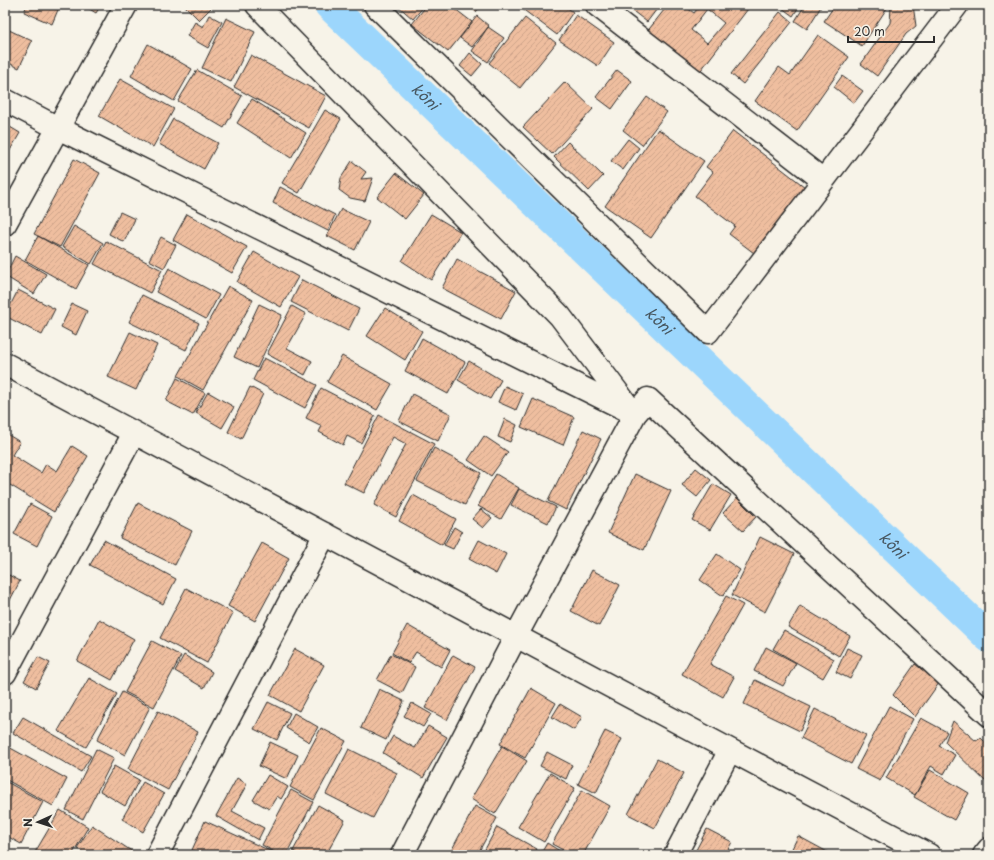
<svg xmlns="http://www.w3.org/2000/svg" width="994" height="860" viewBox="0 0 994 860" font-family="'Playpen Sans',sans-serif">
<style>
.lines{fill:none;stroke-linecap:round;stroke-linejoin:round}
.canal{stroke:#9cd6fc;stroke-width:30}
.building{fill:url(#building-hatch);stroke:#2b2b2b;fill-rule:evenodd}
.minor-casing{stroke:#2b2b2b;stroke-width:25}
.minor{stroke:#f7f3e8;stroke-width:22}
.labels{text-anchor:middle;stroke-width:3;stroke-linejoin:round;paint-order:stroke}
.water-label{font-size:15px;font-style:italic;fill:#47565f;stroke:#f7f3e8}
</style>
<defs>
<pattern id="building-hatch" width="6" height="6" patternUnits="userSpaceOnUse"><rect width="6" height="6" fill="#efbe9f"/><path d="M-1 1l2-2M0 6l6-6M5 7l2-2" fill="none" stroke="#cda389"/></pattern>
</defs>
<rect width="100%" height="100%" fill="#f7f3e8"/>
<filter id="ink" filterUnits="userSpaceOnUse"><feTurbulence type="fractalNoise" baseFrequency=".025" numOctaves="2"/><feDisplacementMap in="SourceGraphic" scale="8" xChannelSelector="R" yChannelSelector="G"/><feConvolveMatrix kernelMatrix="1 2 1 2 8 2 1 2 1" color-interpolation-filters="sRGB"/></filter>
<g filter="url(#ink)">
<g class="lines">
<path class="canal" id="s1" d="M329,5L989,638"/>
</g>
<path class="building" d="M27,5H60L52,24L24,12Z
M83,5H101L96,13Z
M184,5H214L199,20Z
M397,5H425L413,19Z
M427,5H450L472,22L448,52L412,24Z
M468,5H481L476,12Z
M517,5H564L573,12L557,35Z
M625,5H660L647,22Z
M668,5H683L694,13L700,5H751L698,74L646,33ZM707,9L724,23L707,43L691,30Z
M778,5H800L793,16Z
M805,5H822L807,29L795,21Z
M835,5H889L862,46L824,21Z
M894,5H913L916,26L906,34L877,76L861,64L890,23L891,7Z
M780,12L792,22L743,84L731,74Z
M209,15L222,22L208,48L187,36L195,22L203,27Z
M576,15L614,42L598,66L559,40Z
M477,16L489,26L472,47L460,38Z
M226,18L255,32L231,82L202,68Z
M525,18L556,43L520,88L489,63Z
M488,27L504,38L488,62L472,51Z
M5,28L32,41L19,68L5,61Z
M818,35L849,57L797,131L755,101L779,67L790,75Z
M148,44L192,69L174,101L131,76Z
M470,53L482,64L472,76L460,66Z
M251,55L326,96L309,128L234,87Z
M197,70L242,96L224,128L178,101Z
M617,70L632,81L612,109L596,97Z
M842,76L863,91L854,103L834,87Z
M120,79L174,109L153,147L99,116Z
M565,82L593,109L552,154L523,127Z
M647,97L667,112L642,145L623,130Z
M252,99L306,133L291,158L237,123Z
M325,110L341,119L299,193L282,183Z
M173,119L218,143L204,169L159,144Z
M5,124L20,133L5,159Z
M658,129L704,161L651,238L605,206Z
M733,131L805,187L754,253L729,234L735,226L695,196L713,172L706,167Z
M628,139L639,148L623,170L611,161Z
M568,142L603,176L589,191L554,157Z
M74,159L100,173L60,247L34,234Z
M352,161L366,172L361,179L373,178L365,201L350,198L339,190L341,178Z
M396,173L424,195L405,219L377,197Z
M280,187L335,215L328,231L273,203Z
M341,209L369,222L355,250L327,236Z
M120,212L135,219L124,242L109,234Z
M187,214L247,247L232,273L173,240Z
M431,214L461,232L431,280L402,261Z
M74,226L103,243L91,264L62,247Z
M38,236L89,265L76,289L25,260Z
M161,237L176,245L164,268L149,260Z
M106,241L162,270L150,293L94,264Z
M254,252L298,277L281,307L237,282Z
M15,256L46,274L34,294L5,276Z
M457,259L516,291L501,319L442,288Z
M169,268L219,295L206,319L156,292Z
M302,280L359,309L348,331L291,302Z
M228,286L253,300L203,390L178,376Z
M18,290L55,309L42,335L5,316Z
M142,295L199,323L186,350L129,322Z
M72,304L87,311L76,335L61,327Z
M259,304L282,315L257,368L234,357Z
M292,306L306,314L287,348L312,361L305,375L267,354Z
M385,308L422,331L405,360L367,336Z
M130,332L157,345L136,390L108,377Z
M422,338L465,362L448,394L405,371Z
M342,356L392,384L377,410L327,382Z
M264,358L317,385L305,408L253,380Z
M469,361L501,380L490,399L458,380Z
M177,378L205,393L193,415L166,401Z
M505,386L523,394L516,410L498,402Z
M250,387L263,394L241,439L228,432Z
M321,388L375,416L361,443L347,436L343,445L319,432L322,426L306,418Z
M208,392L234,407L222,428L196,413Z
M412,394L451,414L438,441L399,421Z
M533,399L574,417L563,445L521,427Z
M379,415L434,444L396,517L374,505L406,444L393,437L364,493L344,483Z
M505,419L517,425L510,442L498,437Z
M583,430L601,439L566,510L548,501Z
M5,433L20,442L12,455L41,473L46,464L57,471L72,446L88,456L54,512L5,482Z
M484,436L508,452L491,476L468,460Z
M434,448L481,473L465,505L417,481Z
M696,468L711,480L697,497L682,485Z
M496,474L519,488L501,519L478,506Z
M635,474L671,491L644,550L608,533Z
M713,484L731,495L710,530L692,520Z
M519,489L556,507L548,523L511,505Z
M413,495L456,519L442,545L399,521Z
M737,498L756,517L743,531L723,513Z
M138,503L192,531L175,565L120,538Z
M30,504L52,516L37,546L14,534Z
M481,509L492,518L483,528L472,519Z
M454,527L462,532L453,549L444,545Z
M760,537L794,554L765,612L732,595Z
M104,540L176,579L163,604L90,565Z
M479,540L506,554L496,574L469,559Z
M262,543L289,558L255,621L228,606Z
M717,554L740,570L723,596L700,580Z
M592,570L620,585L599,626L571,611Z
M5,573L20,581L8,604L5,602Z
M186,588L233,613L207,663L160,638Z
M726,596L743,605L710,664L734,677L723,697L682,674Z
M800,606L850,636L839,656L788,627Z
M99,619L134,639L112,680L77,661Z
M407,625L450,650L441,667L416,652L409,663L392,653Z
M784,630L834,659L823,678L773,649Z
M152,641L181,656L154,707L125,692Z
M766,647L796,663L783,686L754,671Z
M847,648L862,655L850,679L836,672Z
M295,649L324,665L299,711L270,695Z
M391,654L415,667L402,693L377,680Z
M184,655L212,672L204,688L175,671Z
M453,655L475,667L447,720L425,708Z
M38,657L50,663L36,688L24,681Z
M915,664L939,683L915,717L893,695Z
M89,678L117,694L86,747L58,731Z
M755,680L811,707L800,731L744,704Z
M531,688L556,703L525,758L500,744Z
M379,689L404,701L386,740L361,728Z
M122,692L150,707L125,755L97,740Z
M268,702L290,713L277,740L254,729Z
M412,703L431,714L423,727L404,716Z
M560,704L582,717L574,730L552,717Z
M889,706L913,719L880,781L856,769Z
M815,709L866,735L851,764L801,738Z
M158,711L198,732L168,790L128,769Z
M294,713L318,727L309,742L286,728Z
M23,717L91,756L81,772L13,733Z
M921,718L947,732L939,746L955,755L944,774L931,766L915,795L886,778Z
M953,721L976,741L981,738L989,746V785L945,742Z
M428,726L447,737L423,778L383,753L393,736L415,748Z
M321,728L346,741L314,800L290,787Z
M605,731L622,739L596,793L578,784Z
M270,742L298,755L287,779L259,766Z
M5,745L67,779L53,806L5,779Z
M502,746L527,761L495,814L471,799Z
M96,749L114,758L83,819L66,810Z
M349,749L397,773L373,818L326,794Z
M547,752L572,765L566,779L540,766Z
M657,759L684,773L655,828L628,814Z
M114,766L139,780L125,806L100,791Z
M930,770L969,793L954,820L914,797Z
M550,773L575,788L544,842L518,827Z
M268,775L288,787L281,799L277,796L269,809L253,800Z
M237,778L247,784L232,811L264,828L258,840L216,816Z
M5,781L43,802L21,844L5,835Z
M143,782L164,794L143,832L122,819Z
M291,790L313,802L286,855H280L262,845Z
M582,790L610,806L583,855H572L552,844Z
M318,805L345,820L326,855H300L293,851Z
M475,806L497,818L477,855H449Z
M60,810L88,827L72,855H35L34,854Z
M205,821L279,855H201L192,850Z
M92,825L133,852L131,855H87L77,848Z
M497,827L537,849L534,855H482Z
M707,829L732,842L725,855H706L696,850Z
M798,836L833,855H789Z
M547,843L566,855H540Z"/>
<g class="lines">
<g class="minor-casing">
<path id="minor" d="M257,5L560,316L631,410
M375,5L708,332L957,5
M597,5L823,180
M5,100L58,128L635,414
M5,224L126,5
M5,364L730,750L929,855
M5,673L134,433
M157,855L325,534
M402,855L516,636L635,414L648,399L989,715
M675,855L730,750
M984,855L989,849"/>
</g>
<use href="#minor" class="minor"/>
</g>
</g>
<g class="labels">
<g class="water-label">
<text dy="5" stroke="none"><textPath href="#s1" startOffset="133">kôni</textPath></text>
<text dy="5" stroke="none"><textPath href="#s1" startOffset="457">kôni</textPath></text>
<text dy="5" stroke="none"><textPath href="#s1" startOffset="781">kôni</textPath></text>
</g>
</g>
<rect width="994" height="860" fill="none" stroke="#f7f3e8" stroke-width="20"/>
<rect x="10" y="10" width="974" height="840" fill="none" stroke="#2b2b2b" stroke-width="1.5" filter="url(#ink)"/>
<g transform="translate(38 822) rotate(267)" stroke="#f7f3e8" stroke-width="3" paint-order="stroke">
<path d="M0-3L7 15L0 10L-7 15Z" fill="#2b2b2b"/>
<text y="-6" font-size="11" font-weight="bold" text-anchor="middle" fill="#2b2b2b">N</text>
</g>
<path d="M848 36v6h86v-6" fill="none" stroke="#2b2b2b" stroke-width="2"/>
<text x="854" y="36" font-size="12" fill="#2b2b2b" stroke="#f7f3e8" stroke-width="3" paint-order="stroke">20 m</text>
</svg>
